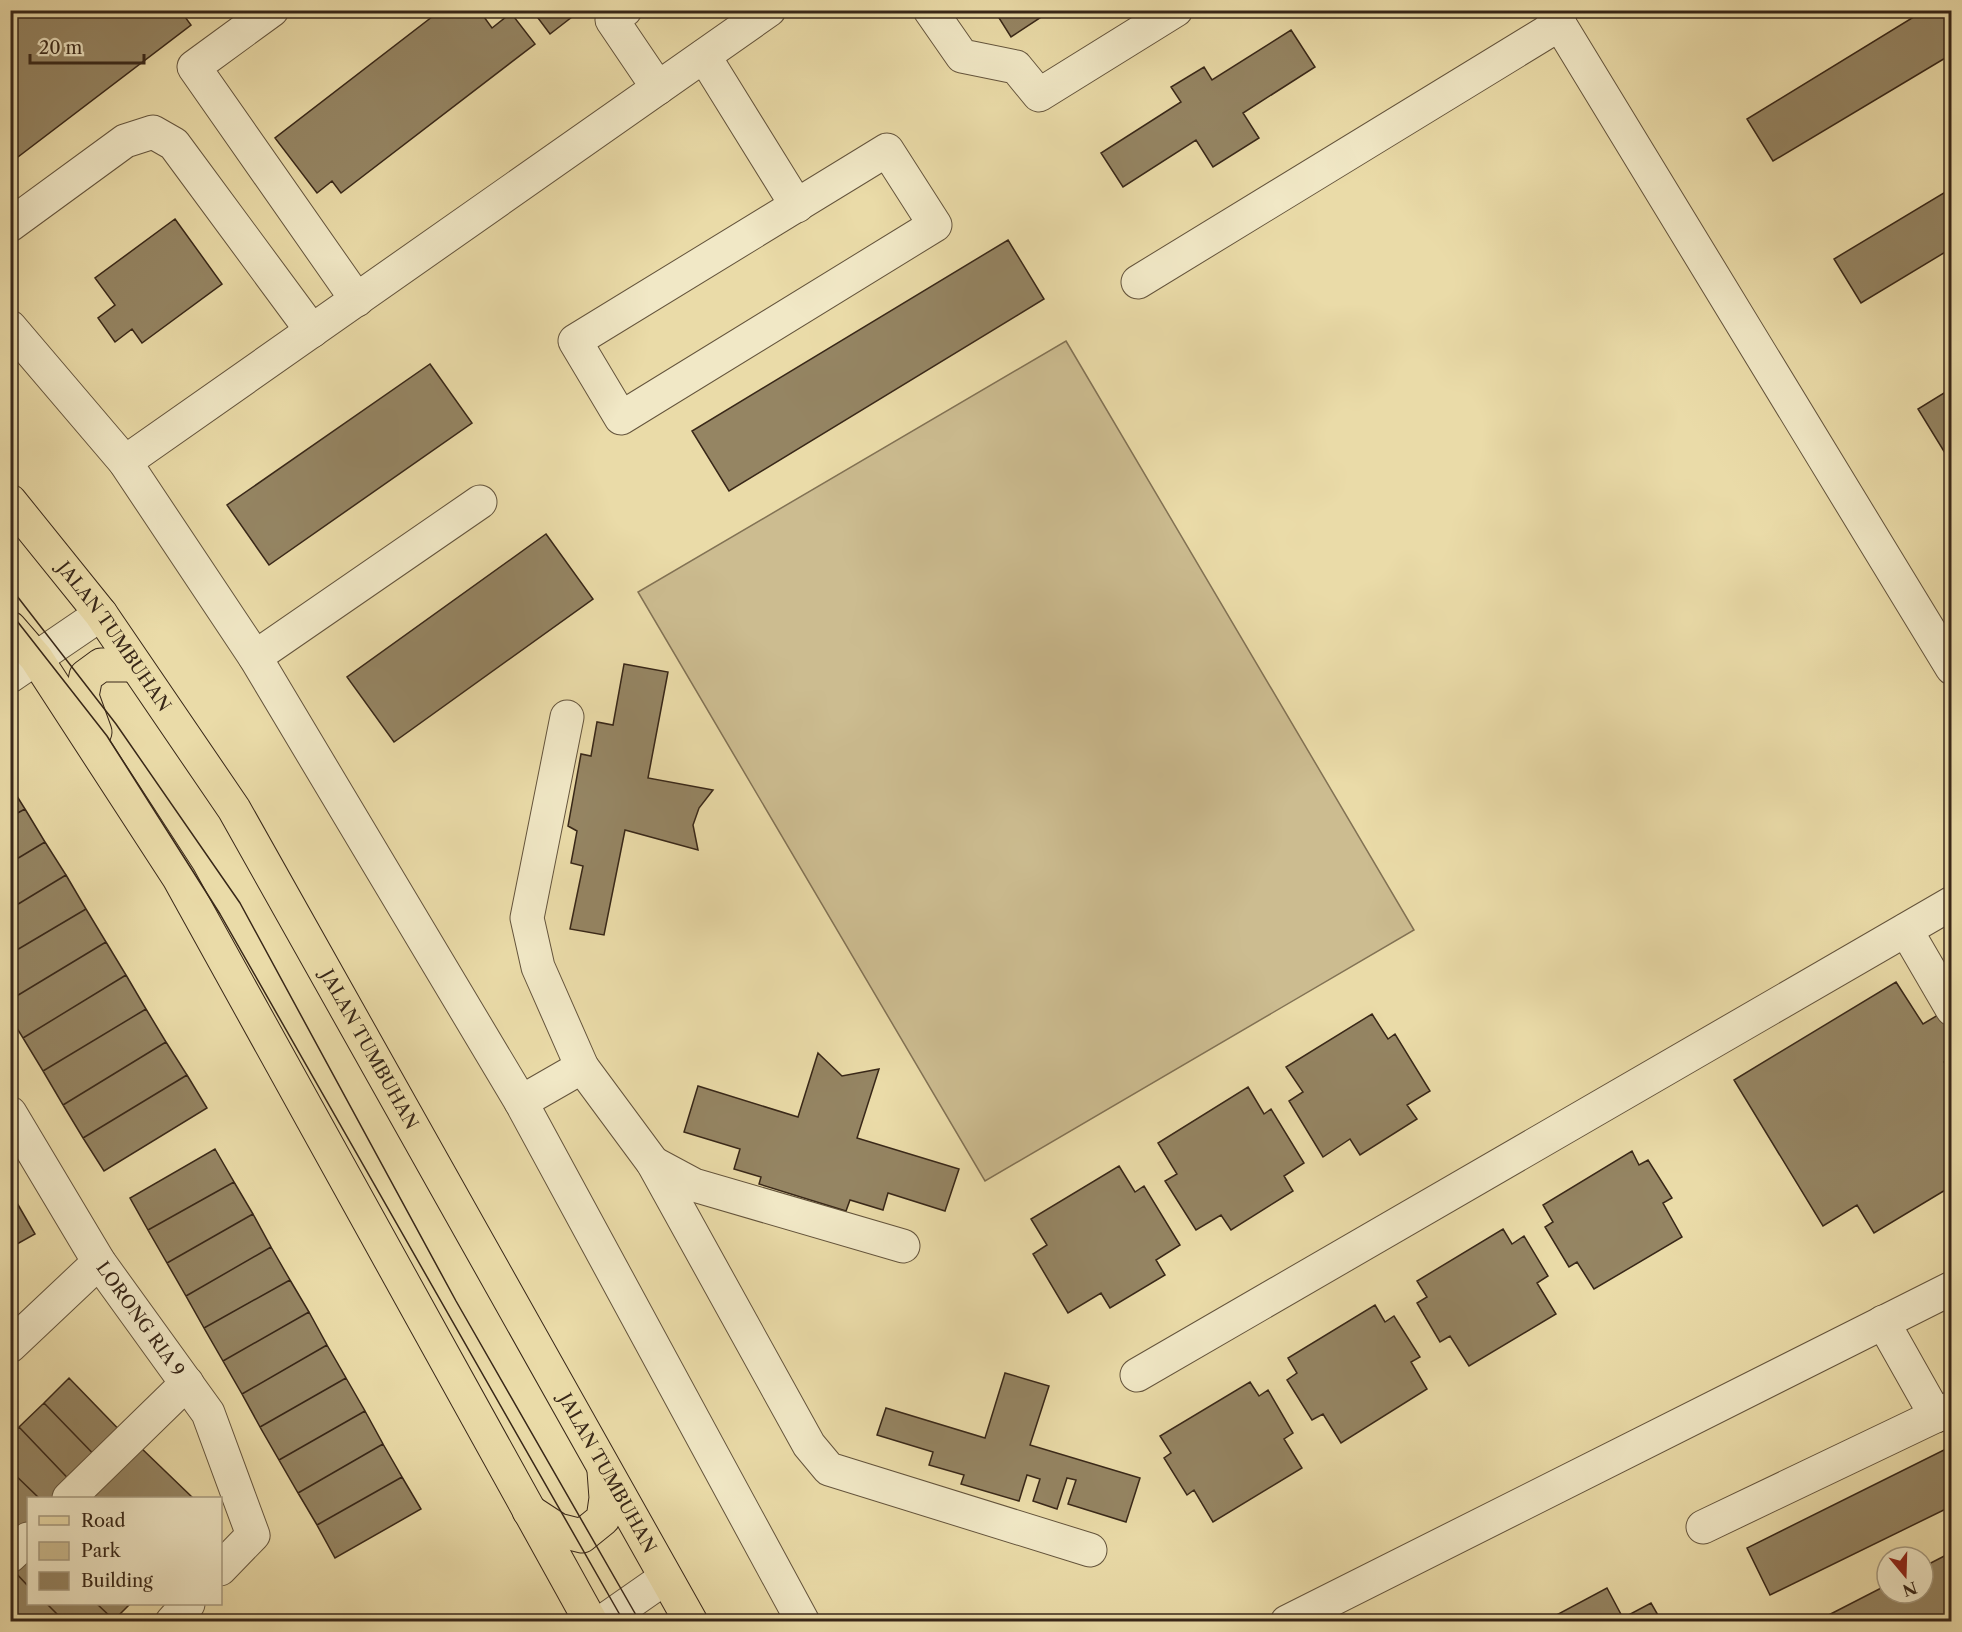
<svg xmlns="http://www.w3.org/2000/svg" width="1962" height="1632" viewBox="0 0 1962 1632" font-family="'Libre Caslon Text',serif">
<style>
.green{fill:#ccbc90;stroke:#827254;stroke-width:1.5}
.building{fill:#958563;stroke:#382718;stroke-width:1.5}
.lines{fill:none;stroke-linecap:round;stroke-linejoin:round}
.minor-casing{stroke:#64543c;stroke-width:35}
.major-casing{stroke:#382718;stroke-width:35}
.minor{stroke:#f1e8c6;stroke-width:33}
.major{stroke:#eadba8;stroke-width:33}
.tram{stroke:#382718;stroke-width:1.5}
.labels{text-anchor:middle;stroke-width:6;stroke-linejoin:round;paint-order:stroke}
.street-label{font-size:18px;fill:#382718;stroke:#f1e8c6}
</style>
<rect width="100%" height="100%" fill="#eadba8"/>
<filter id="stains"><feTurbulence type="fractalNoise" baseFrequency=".00333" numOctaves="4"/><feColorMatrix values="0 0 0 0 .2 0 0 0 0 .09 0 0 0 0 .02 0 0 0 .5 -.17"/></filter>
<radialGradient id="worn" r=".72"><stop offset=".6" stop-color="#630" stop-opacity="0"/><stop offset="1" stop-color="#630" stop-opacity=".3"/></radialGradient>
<path class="green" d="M1066,341L1414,930L985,1181L638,592Z"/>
<path class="building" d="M10,10H180L191,25L10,163Z
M441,10H479L492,28L511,13L535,44L341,193L332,181L317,193L275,138Z
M532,10H581L550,34Z
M994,10H1052L1011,37Z
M1925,10H1952V54L1773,161L1747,119Z
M1291,30L1315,67L1243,113L1259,138L1213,167L1196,140L1123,187L1101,153L1181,102L1171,87L1204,67L1212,80Z
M1952,188V248L1861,303L1834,259Z
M175,219L222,284L142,343L132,329L115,342L98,318L115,305L95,278Z
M1008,240L1044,299L729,491L692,431Z
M430,364L472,423L269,565L227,505Z
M1952,388V449L1945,453L1918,409Z
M546,534L593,599L394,742L347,677Z
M624,664L668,672L648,778L713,790L699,808L693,825L698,850L625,830L604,935L570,929L583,866L571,863L577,831L568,826L581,754L591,756L597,722L613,725Z
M10,785L25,809L10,817Z
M25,809L45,842L10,863V817Z
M45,842L66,875L10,909V863Z
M66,875L86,909L10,954V909Z
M86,909L106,942L10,1000V954Z
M106,942L126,975L23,1038L10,1017V1000Z
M126,975L146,1009L43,1071L23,1038Z
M1896,982L1923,1024L1943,1012L1952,1027V1057L1944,1062L1952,1074V1186L1874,1233L1857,1205L1823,1226L1734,1080Z
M146,1009L166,1042L63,1105L43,1071Z
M1372,1014L1388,1039L1395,1034L1430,1091L1407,1105L1417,1119L1360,1155L1350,1139L1323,1157L1289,1101L1303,1092L1286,1067Z
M166,1042L187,1075L83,1138L63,1105Z
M818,1053L842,1076L879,1069L857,1138L959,1169L945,1211L888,1193L883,1210L850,1200L846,1211L759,1184L761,1177L734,1169L740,1149L684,1132L698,1086L798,1117Z
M187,1075L207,1108L104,1171L83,1138Z
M1248,1087L1264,1114L1271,1109L1304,1163L1284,1176L1293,1191L1231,1230L1221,1215L1196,1230L1165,1181L1177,1174L1158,1143Z
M215,1149L234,1182L148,1230L130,1198Z
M1632,1151L1639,1165L1648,1160L1672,1198L1663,1203L1682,1237L1594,1289L1577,1262L1569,1267L1545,1227L1553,1222L1543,1205Z
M1119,1166L1135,1192L1144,1186L1180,1245L1156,1260L1165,1275L1110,1308L1101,1293L1068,1313L1033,1254L1047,1245L1031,1219Z
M234,1182L253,1214L167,1263L148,1230Z
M17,1203L35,1234L10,1248V1207Z
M253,1214L271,1247L186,1296L167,1263Z
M1503,1229L1512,1244L1524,1236L1548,1276L1537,1283L1556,1314L1469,1366L1450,1336L1440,1342L1417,1303L1427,1297L1417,1281Z
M271,1247L290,1280L204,1328L186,1296Z
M290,1280L309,1312L223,1361L204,1328Z
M1375,1305L1385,1322L1394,1316L1420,1357L1411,1362L1427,1389L1341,1443L1323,1414L1312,1420L1287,1380L1297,1373L1288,1358Z
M309,1312L327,1345L242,1394L223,1361Z
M327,1345L346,1378L260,1427L242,1394Z
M1005,1373L1049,1386L1030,1445L1140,1478L1126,1522L1068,1504L1076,1480L1067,1478L1057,1509L1033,1501L1040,1479L1027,1475L1019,1501L961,1484L964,1475L929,1465L933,1452L877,1435L886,1408L985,1438Z
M69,1378L132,1443L106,1467L44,1403Z
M346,1378L365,1411L279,1460L260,1427Z
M1250,1382L1259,1396L1268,1390L1293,1433L1284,1439L1302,1468L1213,1522L1194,1490L1187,1495L1164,1458L1171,1453L1160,1436Z
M44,1403L106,1467L81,1492L19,1427Z
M365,1411L383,1444L298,1493L279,1460Z
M19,1427L81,1492L74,1498H39L10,1470V1435Z
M383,1444L402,1477L317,1525L298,1493Z
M138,1445L193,1498H89Z
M1952,1446V1506L1770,1595L1747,1548Z
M10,1470L39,1498H28V1538L10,1520Z
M402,1477L421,1509L335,1558L317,1525Z
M1952,1552V1612L1934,1622H1815L1887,1585V1593H1923V1567Z
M28,1557V1586L14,1571Z
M14,1571L28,1586V1604H47L65,1622H15L10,1617V1575Z
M1607,1588L1623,1618L1651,1603L1662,1622H1548L1547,1620Z
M47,1604H97L114,1620L112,1622H65Z
M97,1604H130L114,1620Z"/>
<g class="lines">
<g class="minor-casing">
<g id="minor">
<path d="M272,10L194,67L357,300"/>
<path d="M625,10L612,20L658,88"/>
<path d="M930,10L962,56L1016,67L1039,95L1176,10"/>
<path d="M1551,10L1952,668"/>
<path d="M704,56L797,206"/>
<path d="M887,150L935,225L621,418L575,341Z"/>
<path d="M10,225L125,141L153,132L174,144L312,331"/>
<path d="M1138,282L1560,24"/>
<path d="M10,327L125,462L255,657L521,1102L803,1622"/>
<path d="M125,462L769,10"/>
<path d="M255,657L480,502"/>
<path d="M10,676L101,614"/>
<path d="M567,717L527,918L538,967L582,1067L653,1163L809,1445L829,1469L1090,1550"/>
<path d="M1906,930L1952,1009"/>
<path d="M521,1102L582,1067"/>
<path id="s1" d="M10,1113L99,1262L208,1413L253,1535L220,1569"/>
<path d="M653,1163L694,1185L903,1246"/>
<path d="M1883,1322L1936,1416"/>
<path d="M10,1346L99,1262"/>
<path d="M1137,1375L1952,903"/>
<path d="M69,1498L187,1383"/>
<path d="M1703,1527L1952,1408"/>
<path d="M10,1556L28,1539"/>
<path d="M172,1622L188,1604"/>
<path d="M602,1622L665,1578"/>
<path d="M1287,1622L1952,1288"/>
</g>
</g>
<g class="major-casing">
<g id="major">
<path id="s2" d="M10,501L101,614L234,809L691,1622"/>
<path d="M10,628L36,658L179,878L591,1622"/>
<path d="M95,732L82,696L86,676L101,665H135"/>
<path d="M529,1511L558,1530L582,1536L603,1519L606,1498L604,1471"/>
</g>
</g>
<use href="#minor" class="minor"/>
<use href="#major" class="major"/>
<path class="tram" d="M10,587L116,724L240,903L456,1301L640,1622
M10,612L107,736L220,914L624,1622"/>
</g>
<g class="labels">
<g class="street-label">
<text dy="6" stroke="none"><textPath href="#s2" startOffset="171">JALAN TUMBUHAN</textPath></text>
<text dy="6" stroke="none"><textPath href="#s2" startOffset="657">JALAN TUMBUHAN</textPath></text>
<text dy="6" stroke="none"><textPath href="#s1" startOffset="244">LORONG RIA 9</textPath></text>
<text dy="6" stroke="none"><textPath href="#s2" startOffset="1143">JALAN TUMBUHAN</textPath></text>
</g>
</g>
<rect width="1962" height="1632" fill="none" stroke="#eadba8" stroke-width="36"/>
<rect x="12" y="12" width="1938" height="1608" fill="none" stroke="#382718" stroke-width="3"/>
<rect x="18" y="18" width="1926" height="1596" fill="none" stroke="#382718" stroke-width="1.5"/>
<rect x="27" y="1497" width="195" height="108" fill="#f1e8c6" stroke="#a79b80" stroke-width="1.5"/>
<rect x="39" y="1516" width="30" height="9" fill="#eadba8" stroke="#a79b80" stroke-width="1.5"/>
<text x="81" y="1527" font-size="18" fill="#382718">Road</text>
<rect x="39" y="1542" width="30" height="18" fill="#ccbc90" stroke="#a79b80" stroke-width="1.5"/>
<text x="81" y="1557" font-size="18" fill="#382718">Park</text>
<rect x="39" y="1572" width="30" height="18" fill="#958563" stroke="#a79b80" stroke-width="1.5"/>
<text x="81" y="1587" font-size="18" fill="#382718">Building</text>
<g transform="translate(1905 1575) rotate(161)"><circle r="28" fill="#f1e8c6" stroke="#a79b80" stroke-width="1.5"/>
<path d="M0-4.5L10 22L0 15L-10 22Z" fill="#8f2418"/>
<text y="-9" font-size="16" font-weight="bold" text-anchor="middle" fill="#382718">N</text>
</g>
<path d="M30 54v9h114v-9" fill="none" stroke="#382718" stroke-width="3"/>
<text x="39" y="54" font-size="18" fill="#382718" stroke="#f1e8c6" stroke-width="4.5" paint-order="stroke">20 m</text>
<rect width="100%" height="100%" filter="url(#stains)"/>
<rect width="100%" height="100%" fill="url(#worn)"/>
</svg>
